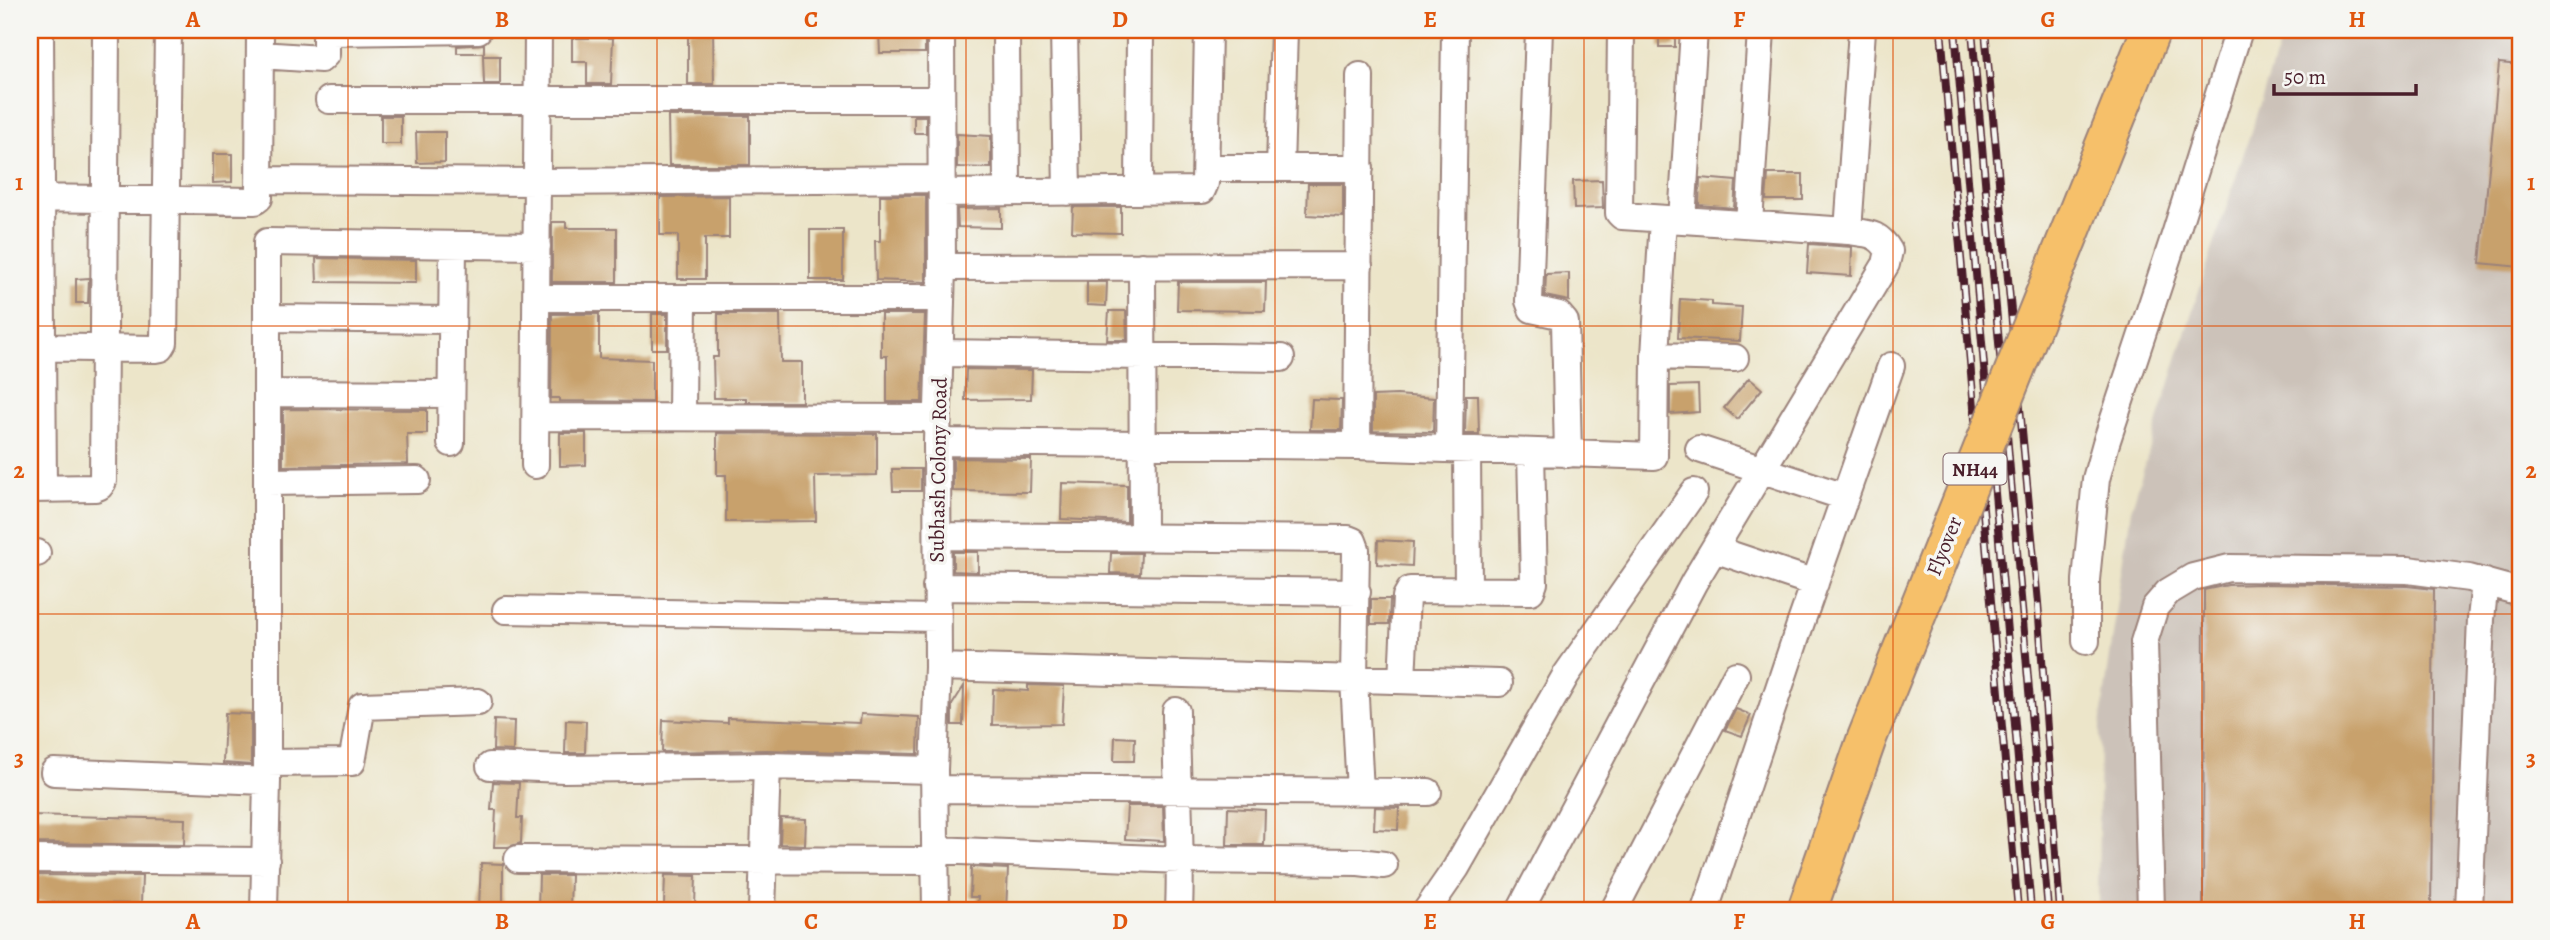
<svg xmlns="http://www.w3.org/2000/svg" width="2550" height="940" viewBox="0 0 2550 940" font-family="Alegreya,serif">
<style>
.industrial{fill:#ccc2b9}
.building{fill:#c8a16c}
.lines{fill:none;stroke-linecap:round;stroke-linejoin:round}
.minor-casing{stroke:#9b827a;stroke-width:30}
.minor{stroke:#fff;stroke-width:26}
.rail-casing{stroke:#4a1f2b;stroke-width:8}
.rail{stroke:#f6f6f2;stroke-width:5;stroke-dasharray:16;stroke-linecap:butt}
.highway-bridge-casing{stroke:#9b827a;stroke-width:42;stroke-linecap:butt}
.highway-bridge{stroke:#f6c06b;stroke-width:38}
.grid{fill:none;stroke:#e0560e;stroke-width:2;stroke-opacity:0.55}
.labels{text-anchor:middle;stroke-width:7;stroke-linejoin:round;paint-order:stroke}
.shield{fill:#f6f6f2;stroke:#7e6067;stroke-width:2}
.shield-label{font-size:19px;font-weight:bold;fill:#4a1f2b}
.street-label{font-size:21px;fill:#4a1f2b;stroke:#f6f6f2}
.neatline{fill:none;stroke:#e0560e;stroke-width:2.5}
.grid-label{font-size:23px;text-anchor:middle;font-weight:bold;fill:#e0560e}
</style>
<rect width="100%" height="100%" fill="#f6f6f2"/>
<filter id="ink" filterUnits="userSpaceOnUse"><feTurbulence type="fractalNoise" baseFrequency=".0143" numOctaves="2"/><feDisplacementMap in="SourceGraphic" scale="14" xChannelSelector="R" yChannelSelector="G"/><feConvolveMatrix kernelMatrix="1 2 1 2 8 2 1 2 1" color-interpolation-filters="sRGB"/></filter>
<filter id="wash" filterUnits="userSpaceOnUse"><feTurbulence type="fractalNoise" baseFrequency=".00686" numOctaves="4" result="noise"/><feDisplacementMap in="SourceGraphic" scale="28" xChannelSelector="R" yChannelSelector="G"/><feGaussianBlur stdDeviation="1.57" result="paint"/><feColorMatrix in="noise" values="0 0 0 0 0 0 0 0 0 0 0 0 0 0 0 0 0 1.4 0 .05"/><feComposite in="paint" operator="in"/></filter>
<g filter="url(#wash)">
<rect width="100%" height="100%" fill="#ece5c9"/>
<path class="industrial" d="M2284,30H2520V910H2098L2100,726L2131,510L2181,346Z"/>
<g id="blocks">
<path class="building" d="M688,30H713L714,84H688Z
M1659,30H1675V47H1659Z
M925,32V53H880L879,33Z
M572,38H613L611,84H587V62H572Z
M484,44V53H457V46Z
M483,56H500V84H484Z
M2499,63L2520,65V267L2480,263Z
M381,116H401V144H381Z
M668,116H750V165H669Z
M914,116H926V133H914Z
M416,132H445V162L417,163Z
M957,134L991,136V168L957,167Z
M213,154H232V182L213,183Z
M1768,174H1803V200H1766Z
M1700,178L1736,181L1734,208L1699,205Z
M1602,180L1603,208L1574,209L1573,181Z
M1308,184H1343V217L1307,215Z
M880,195H926V282L876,280L875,241H880Z
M729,196V238H705V279H678V235H660V197Z
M1073,207H1121V233L1072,232Z
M1001,208V228L958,227L957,209Z
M552,222H566V228H617V282H552Z
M810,230H843V280H810Z
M1809,244L1852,247L1851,276L1807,273Z
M316,258L416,260V283L317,282Z
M1569,273V301L1545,296L1546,274Z
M89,278L88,303H76V279Z
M1087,282H1107L1106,306L1087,305Z
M1178,282H1266L1265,311L1177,310Z
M1680,299L1712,301V305L1742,307L1740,341L1678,338Z
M1109,311H1126L1127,340H1107Z
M552,314H599V358L652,360V402L559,401V398H551Z
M652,314H667V349H652Z
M718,314H780L781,362H802V402H746V398H714L713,357H718Z
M881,314H925L922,402H887V356H881Z
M966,369L1032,370L1031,399L965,400Z
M1749,378L1762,389L1737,419L1724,408Z
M1698,385L1699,412L1670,414V386Z
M1397,395L1434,398L1433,432L1373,431V396Z
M1466,395H1478L1479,434H1465Z
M1312,399L1342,400L1341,430H1310Z
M283,409L427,410V434H407L408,464L283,466Z
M560,433H586V465L560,466Z
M717,433L877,434V475L815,476L816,521L726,522V475H717Z
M953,458L1031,459L1030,492L953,491Z
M892,469H921V491H893Z
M1062,483L1127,485V522L1061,519Z
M1378,540L1413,542L1412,566L1377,564Z
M953,552H978V572L953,571Z
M1111,553H1141L1140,574L1110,573Z
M2261,584L2407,586L2434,589L2431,910H2203L2204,590L2228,585Z
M1371,599H1390L1389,624H1371Z
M1028,685L1064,686L1062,724L992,725L993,689L1028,691Z
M964,686L963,725H952V705Z
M1736,709L1751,715L1742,736L1725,730Z
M225,713L251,714V765L223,763Z
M861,714L919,717L918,754L767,750L662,752L663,720L728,723V718L860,723Z
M494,720L514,721L513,751L493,750Z
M566,720L586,721L585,753H565Z
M1115,737L1135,738L1134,761H1114Z
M493,782L519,783L517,818H522L521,843L508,847H494L496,810H491Z
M1127,806H1163L1164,841L1125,839Z
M1375,807L1399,808L1398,830L1374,829Z
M1228,808L1265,810L1264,845H1227Z
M30,815L185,819L184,845L30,843Z
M781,818L806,819L805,845L780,844Z
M481,863L503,864V907H479Z
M971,867L1008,869L1006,910H977L978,897H970Z
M30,875L142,876L141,904L30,902Z
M539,875H571L570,910H538Z
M665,875L696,876L695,906L664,905Z"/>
</g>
</g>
<g filter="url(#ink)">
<use href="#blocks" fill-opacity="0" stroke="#9b827a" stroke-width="2"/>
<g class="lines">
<g class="minor-casing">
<path id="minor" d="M40,30L43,489
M1006,30L1007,192
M1064,30L1067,192
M1539,30L1529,301L1532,309L1559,315L1565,322L1568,454
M260,55L321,59L326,54V38L330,32L478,30
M329,100H941
M1206,168H1360
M1280,168L1284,30
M261,180L537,182L940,179
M1139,191L1140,30
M942,193L1202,190L1205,183L1208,30
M30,198L255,201L259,198L260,30
M1682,220L1694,30
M1749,224L1761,30
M1848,231L1862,30
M1142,266L1143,537
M942,267L1359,266
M536,298H941
M267,318L452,320
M30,347L156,349L161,348L164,343L168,30
M940,353L1281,358
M1655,356L1735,358
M267,393L451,394
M536,417L938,418
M682,417L683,298
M937,442L1357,446L1654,456L1655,356L1663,219
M451,443L453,245
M1357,446L1360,76
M1449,449L1455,30
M1699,449L1845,497
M1467,450L1468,591
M535,465L538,30
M267,482L417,480
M30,489L95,488L100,486L103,481L106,30
M939,536L1348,539L1353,541L1356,549L1354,679L1360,791
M1714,549L1815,583
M30,553H37
M936,587L1357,592
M506,610L936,618
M2086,641V580L2096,479L2106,443L2175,235L2239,30
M938,667L1499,683
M1402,680L1406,597L1410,590L1531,591L1534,583L1531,452
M1176,711C1176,777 1182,844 1179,910
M267,763L352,762L362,706L478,702
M490,766L564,769L767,766L934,770
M54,772L267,781
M936,789L1428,792
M936,850L1181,860L1359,862L1384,865
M30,859L266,861
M518,859L936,861
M264,910L267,781V242L537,246
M762,910L767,766
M936,910L934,770L938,667L937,442L942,267L941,30
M1427,910L1456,868L1566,675L1694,492
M1520,910L1694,582L1886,264L1889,251C1878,232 1868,234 1848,231L1622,216L1619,213L1621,30
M1614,910L1736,675
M1705,910L1799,628L1891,366
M2151,910L2144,642L2155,607L2168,592L2193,577L2229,568L2408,570L2469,578L2520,592
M2469,910L2481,619L2485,582"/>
</g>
<use href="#minor" class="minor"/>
<g class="rail-casing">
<path id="rail" d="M1941,30L2018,910
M1955,30L2031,910
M1972,30L2048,910
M1985,30L2038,603L2060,910"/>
</g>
<use href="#rail" class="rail"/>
<g class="highway-bridge-casing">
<path id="highway-bridge" d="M1807,910L1867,738L2151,30"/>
</g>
<use href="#highway-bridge" class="highway-bridge"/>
</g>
</g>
<path class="grid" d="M348,30V910M657,30V910M966,30V910M1275,30V910M1584,30V910M1893,30V910M2202,30V910M30,326H2520M30,614H2520"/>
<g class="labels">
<rect class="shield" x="1943.5" y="453.5" width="63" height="31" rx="5"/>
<g class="shield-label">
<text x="1975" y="476">NH44</text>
</g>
<g class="street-label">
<text transform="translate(938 470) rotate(-89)" y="7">Subhash Colony Road</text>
<text transform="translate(1944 546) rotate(-68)" y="7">Flyover</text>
</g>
</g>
<rect width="2550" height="940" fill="none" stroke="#f6f6f2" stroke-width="77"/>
<path d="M2274 84v10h142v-10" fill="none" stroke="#4a1f2b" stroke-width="3.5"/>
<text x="2284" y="84" font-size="21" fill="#4a1f2b" stroke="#f6f6f2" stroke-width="5" paint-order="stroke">50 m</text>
<rect x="38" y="38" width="2474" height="864" class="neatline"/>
<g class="grid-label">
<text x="193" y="27">A</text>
<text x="502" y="27">B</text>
<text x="811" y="27">C</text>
<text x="1120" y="27">D</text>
<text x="1430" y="27">E</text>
<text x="1739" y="27">F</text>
<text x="2048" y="27">G</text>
<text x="2357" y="27">H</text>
<text x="19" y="190">1</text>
<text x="2531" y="190">1</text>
<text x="19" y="478">2</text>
<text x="2531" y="478">2</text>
<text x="19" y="766">3</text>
<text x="2531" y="766">3</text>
<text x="193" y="929">A</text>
<text x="502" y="929">B</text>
<text x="811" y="929">C</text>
<text x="1120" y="929">D</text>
<text x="1430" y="929">E</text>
<text x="1739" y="929">F</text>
<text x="2048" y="929">G</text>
<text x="2357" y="929">H</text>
</g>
</svg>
